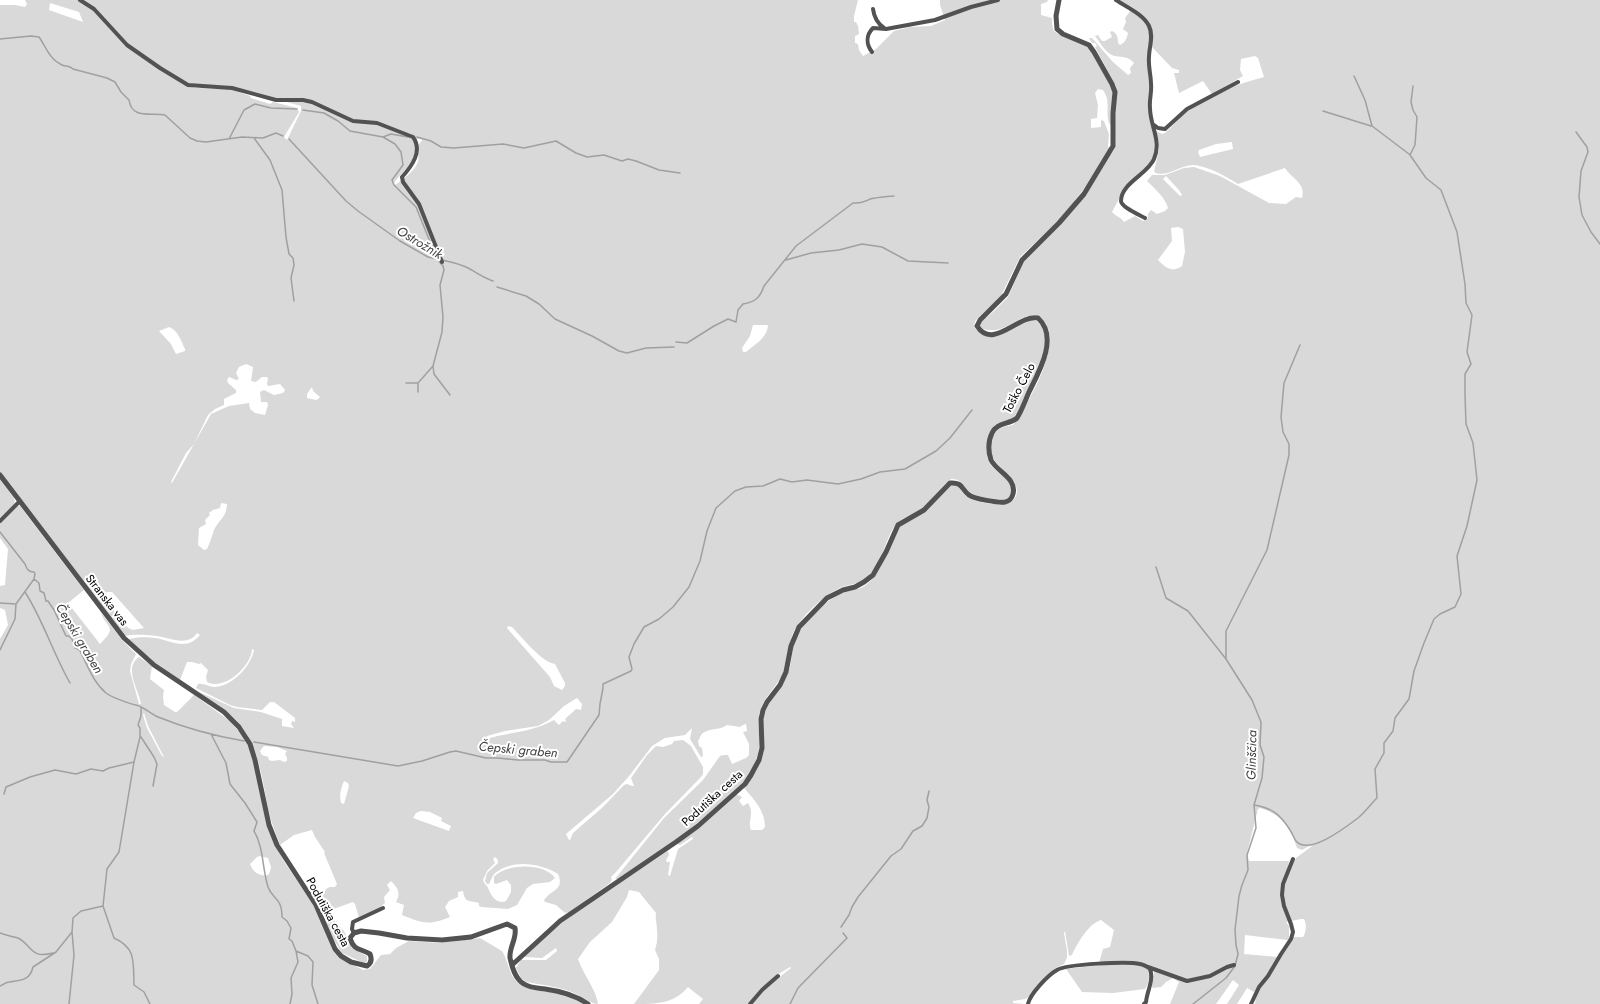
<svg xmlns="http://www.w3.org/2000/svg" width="1600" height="1004" viewBox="0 0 1600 1004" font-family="Jost,sans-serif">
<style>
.green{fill:#d9d9d9;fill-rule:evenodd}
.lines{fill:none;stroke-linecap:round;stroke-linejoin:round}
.stream{stroke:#a0a0a0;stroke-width:1.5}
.minor{stroke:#525252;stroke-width:4}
.tertiary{stroke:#525252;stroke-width:5}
.labels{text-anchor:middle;stroke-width:4;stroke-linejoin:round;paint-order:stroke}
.street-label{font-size:12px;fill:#000;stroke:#fff}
.water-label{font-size:13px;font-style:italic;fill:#414141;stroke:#fff}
</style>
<rect width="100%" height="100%" fill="#fff"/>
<path class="green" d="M25,0H78L97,13L111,30L137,54L188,86L195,88L229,89L250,96L251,98L270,104L273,102L297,108L299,112L284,137L287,140L301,111V106L229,86L189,84L168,72L130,46L114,31L99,12L82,0H858L854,16V22H856L858,26L859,34L855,36V43L858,44L859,50L863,56L876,49L894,31L910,27L931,26L945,20L940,5V0H1048L1047,2L1041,4V15L1052,18C1052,22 1052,27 1054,31C1057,35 1083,43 1090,49L1113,90L1111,124L1110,125C1104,113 1112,103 1103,90L1098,89L1095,93L1098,105L1097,118L1091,119V128L1101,127V120L1104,121L1109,134L1108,147L1110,150L1093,177L1070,207L1056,223L1020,257L1001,296L979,317L975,321L974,327C999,353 1025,309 1039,323C1049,331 1045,353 1041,363C1038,374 1031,383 1026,393C1022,401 1019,413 1012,419C1005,425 998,420 991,430C988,437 987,443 987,451C988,453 987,457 988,460C994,475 1019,479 1009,499C1000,501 979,499 971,493C963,488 964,479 951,479C939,488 931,502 919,511C910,516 900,518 894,527C884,543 882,564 867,577C860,584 851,584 842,587C825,594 805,613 795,629C788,641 791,655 786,667C780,684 763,697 759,714C757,727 762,740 758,753C756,761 752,771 747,778C740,788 730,795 721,803C689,832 654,855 619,879H615L664,818L703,780L720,756L724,755H728L732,764L746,758L749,755V744L743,732L747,731L746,724L743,725L740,727L727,725C721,730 710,728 703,733C700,735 700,739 698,741L699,746L702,748L703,756L701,757L690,739L692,728L685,735L665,738L652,746L630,775L613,794L566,834L569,840H570L573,833L603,807L624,785L627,784L632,786H634L631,778L647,755L656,746L663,747L672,744L674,741L683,740L691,746L703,767V774L700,778L665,814L616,872L611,877L612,880L610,883L569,912L565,913L556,905L545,902L544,900C551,890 565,890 558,874C540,863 513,859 495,873C492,876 491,880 489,884H487L485,881L487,873L498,863V860L495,857L493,859L495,863L487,871L483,880C484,884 487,885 488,888C491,895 496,905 506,901L511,892V885L507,880L496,884L494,883V877C506,863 545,863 555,878L550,882L533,884L527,888L517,905L508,909L481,907L479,906V903C468,900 465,903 463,891L458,892V897L449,901L445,907L450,917C428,926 422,923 402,915L404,905L396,902C401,893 398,888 391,881L387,885L390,890L384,897L385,903L378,909L359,918L355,904L353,902L328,911V914L344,931L352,948L367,956V962L364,963L342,953L332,937L320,909L322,898L326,889L330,887H335L337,884L324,853L325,852L315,837L312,830L294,835L280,845C276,834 272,824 269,813C262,780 260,745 236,720C225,709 211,702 199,692L234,708L261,712L282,719V726L294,728L291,724L292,721L295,722V718L274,702H270L262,710L237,707L230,705L196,688L198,684C204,683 209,687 214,687C232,687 251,666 254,650L252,649C251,667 224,691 207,682L206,677L208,670L201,663L199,664L192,662H187L180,680L153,661L129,641V639C137,637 147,637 155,638C171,640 186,652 200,635L197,633C188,647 170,638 157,636C147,635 135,634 125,636L0,472V5H15L25,7L27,4ZM50,3L79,12L83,22L49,10ZM409,133L417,139H421L422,141C415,146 420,155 418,162C415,171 402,180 395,185L394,183C405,168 417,164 415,142L408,135ZM753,325H767L768,326C766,339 755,344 746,352H743L742,348L750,336ZM169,327C178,330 181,341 185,349V351L176,354L171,344L159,331ZM246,364L253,367L251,381L256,382L262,377H267L268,379L267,384L268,386L280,384L285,390L283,393L274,395L264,390L260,392L261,402H267L268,405L265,415L255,413L250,409L249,403L229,406L211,414L172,483L171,482L186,453L194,444L208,415L215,409L224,405V399L236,393V390L228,383L227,380L229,377L236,380L239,379L236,373L239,367ZM312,387L313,391L320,397L318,399L316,400L307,398V394ZM221,503L227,504C226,519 219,519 214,530C212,536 210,543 207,549L204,550L198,545L199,528L206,524L205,520L210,515L209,513L213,510L220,508ZM108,592H112L144,628L133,630L128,628L100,594ZM508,626L512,627C522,637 541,662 555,664L565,683V686L562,690L554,686L550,677L507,628ZM577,698L582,704L581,710L576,709L565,719L566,721L565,722L563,721L559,725L554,720C533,732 510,732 487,739L486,738L487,736L505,731L538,726L549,720L564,706ZM264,746L277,747L287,751L285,754L287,758V761L284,762L280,760L272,761L269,760L268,757L262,755L260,751ZM344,781L348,783L349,786L344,804L341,803C339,795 341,788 344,781ZM421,811L430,812L442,818L441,821L451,826L449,831L413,818L416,813Z
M1119,0H1600V1004H1255L1257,992L1270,976L1287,944L1288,940L1245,935L1244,954L1277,957L1269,973L1254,992L1247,988L1237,1004H1227L1239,985L1233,980L1216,1004H1170L1179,982L1173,978L1166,982L1161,987L1153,988L1151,986L1155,967C1136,961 1118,961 1099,963L1103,949L1110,947L1114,930L1101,920C1088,924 1077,944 1072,955L1069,956L1065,931L1064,933L1067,951V958L1064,964L1056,968L1036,988L1029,997L1025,999L1013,1001V1003L1024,1004H751L762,991L791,968L790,967L777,975L761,988L748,1004H699L703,999L688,987C674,1004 656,1004 634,1004L659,970V959L655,950C657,943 658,937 657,930C657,923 655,920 656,913L639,892L629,890L627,897L612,922L590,942L578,959C583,974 596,989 598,1004C591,1004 585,998 578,995C563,987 543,985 526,982L521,978L516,968L521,960H546L557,951L556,948L542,958L525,957V955L554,929L583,907L668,851L669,855L666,860L667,862H670L668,875L670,876L678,849L693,839L692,837L680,845L677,844L706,821L736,794L742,797L739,801L743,806L748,803C755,814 747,821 751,830H762L765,827C765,811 754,799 744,788C754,777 762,763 764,748C765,735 760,722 765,709C770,696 782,687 788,673C793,661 791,647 797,635C803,621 828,598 843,593C850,590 859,590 866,585C884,571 887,546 899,528C904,521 915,519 922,513C933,505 941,492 953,484L957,485C960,489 965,496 969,498C981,504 1017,511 1017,491C1016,470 983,466 992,439C996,427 1003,427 1013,425C1028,404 1059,351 1047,326C1045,321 1041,318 1037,315C1013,315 1006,337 980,328V323L993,312L1008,297L1025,259L1067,217L1085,195L1115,148C1116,138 1114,129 1114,119C1114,108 1118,97 1116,86L1095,47L1097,46L1095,43H1092L1089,38H1092L1113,62L1128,75L1131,73L1130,68L1134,63C1127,54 1118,59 1110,54C1104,50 1099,41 1095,36L1098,35L1102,41H1105L1112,37L1110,32L1112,31C1117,33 1118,38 1118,43L1120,45C1125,43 1127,38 1128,33L1123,29L1126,22L1125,18L1131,10L1138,15L1149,29L1150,38L1147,58L1150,86L1149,109L1156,141V149L1154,157L1148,165L1127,184L1112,212C1116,217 1120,216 1124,222L1135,216L1143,221L1148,218V214L1151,210L1157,214L1165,211L1168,208C1165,197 1155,189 1147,181L1152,175H1165L1184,168L1194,167L1220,176L1269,203L1286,204L1296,197L1302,198C1306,183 1293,180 1285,168L1238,184C1225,176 1210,167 1194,165C1181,164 1166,179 1154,172L1159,150V142L1156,131L1162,134L1165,133C1174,125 1181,115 1190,109C1211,93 1238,84 1264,77L1258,58L1255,56L1241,59L1240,70L1243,76L1212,94L1203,81L1179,93L1174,73H1179V70L1172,68L1152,47C1151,40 1154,33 1151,27C1147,14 1131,6 1119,0ZM1232,142L1233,149L1200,157L1198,152L1199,150L1216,144ZM1166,176L1179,190L1182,195L1180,196L1163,179ZM1178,227L1183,229L1185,252L1182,266C1172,273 1166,268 1158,260L1172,241L1171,228ZM1260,808C1282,815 1290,826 1297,848L1302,850L1311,845L1312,846L1296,858L1289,871H1287L1289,861H1249L1247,853L1258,809ZM1301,919H1304C1307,924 1306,933 1303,937H1294L1289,939V926L1286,922Z
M0,479L14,498L15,504L0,518Z
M17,506H20L84,590L68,603L100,644C118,626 107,629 101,613L123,641L136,654L131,664L130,671L139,704H141C139,690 123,668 139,657L152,666L150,679L164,690L163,696L164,705L175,712H177L194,695L230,721L243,736L247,743L252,755L273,841L283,860L316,909L333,951L339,958L363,970L370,969L381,955L390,954L396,948L409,941L440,943L480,938L502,951C508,960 508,971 515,980C529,997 564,986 583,1004H0V639L8,625L5,610L0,608V586L5,585L8,549L0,538V523ZM144,713L148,726L164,757L162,756L147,728L143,715ZM260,856L268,858L271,867L270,872L268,875C259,877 253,872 250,864L257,857Z
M1109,964L1139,965L1148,969C1150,977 1149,983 1145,989L1113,993L1082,992L1066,969Z"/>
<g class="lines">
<path class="stream" d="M0,39L31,36L39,37C46,47 50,60 62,65C66,67 69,65 73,69L107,78L115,82L121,92L129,100C132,120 151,112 165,115L190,138L197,141L206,142L242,137L263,138L276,133L283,136
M1354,76L1365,100L1372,126L1409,154
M303,110L324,113L338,121L350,131L383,137L395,144L401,152L403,165L392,180L394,185L416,207L437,259
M1323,111L1371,126
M1576,132L1587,147L1588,152L1581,171L1579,197L1582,215L1591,232L1600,244
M383,137L391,134L408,137
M417,137L431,141L441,147L454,148L503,144L524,148L556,141L576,153L587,157L604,155L622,161L628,159L636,161L659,170L680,173
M254,138L270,160L282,190L286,237L289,254L293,258L294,265L291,278L294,301
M229,139L244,110L255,104L271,108L297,109
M289,139L346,201L358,211L400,241L428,257L437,259L443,266L444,270L440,285L443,317L442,332L433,366L434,374L450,395
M442,260C452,262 461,264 470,269C478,274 484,278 493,281
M786,260L811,253L839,250L862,244L882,247L908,261L948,263
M497,287L526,296L539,304L555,319L592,336L619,351L627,353L646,348L674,347
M676,342L687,343L714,326L728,319L736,322L738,310L743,304C755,302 760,298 764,286L796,246L853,203C865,204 866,199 875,198C882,197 888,196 894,196
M406,383H418
M418,392V383L433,366
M0,532L25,564C27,569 28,572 34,572L35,574L34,579L39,583L40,591L44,593L46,601H48L54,610L66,636H69L72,639L75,648L78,649L80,651C88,666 93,682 106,693C111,697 130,704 136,705C144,707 151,714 158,717C185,728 215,736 244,741
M1156,567L1166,598L1188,611L1226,659L1252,700L1261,722L1260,745L1264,757L1262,778L1254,805L1256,828L1247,855L1248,870L1242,885L1239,896L1235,930L1236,945L1238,954L1235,966L1226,978L1193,1004
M25,592C43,620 53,653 70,683
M0,603L16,604L34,579
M0,650L15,619L16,604
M1226,658V631L1267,550L1289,455V444L1283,432L1281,417L1284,383L1300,345
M141,708V716L138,725L140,728V737L134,762L119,852L107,869L103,906L114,938C137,948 133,964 134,985L144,992L150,1004
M211,734L226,763L230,784L245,803L257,822L254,831C264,848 262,868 268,887C272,899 282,897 282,917L287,921L291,928L289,939L292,941L296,951L298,962L291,978L292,994L290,1004
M141,737L154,757L157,764L153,786
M254,742L398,766L422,761L450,752L456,751L486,758H498L518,760H545L551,762H567L599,715L600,704L603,688V684L631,671L632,669L629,657L634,644L644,627L659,619L673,607L689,587L700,561L707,531L716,508L735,491L746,487L763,486L780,479L792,482L807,480L838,484L861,479L880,472L905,469L936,451L950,438L972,410
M4,794L6,787L30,777L55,770L76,774L91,769L103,771L109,768L134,762
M1254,805C1272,808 1280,814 1290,830C1292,833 1294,838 1296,841C1309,856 1346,827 1358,818C1365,812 1371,804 1377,798L1375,769L1384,753V743L1393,731L1395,718L1409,699L1414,671L1424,643L1434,619L1440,614L1455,607L1461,594L1457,556L1467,526L1477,480L1473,443L1466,424L1465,395V374L1471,364L1467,352L1472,315L1466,303L1465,284L1457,232L1441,190L1426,178L1410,155L1415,145L1417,117L1413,110L1411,102L1413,86
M841,927L849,915L852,907L858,897L891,856L901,849L913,831L922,826L927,818L929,807L927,800L929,791
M0,933C6,936 13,936 18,938C33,946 30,959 53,953
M296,951L308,956L313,962L312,985L318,1004
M0,986C3,985 6,982 9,982C20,980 30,981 33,967L56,952L72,932L73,918L81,911L103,906
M69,1004L74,955L72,932
M790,1004L798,988L847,938L843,933"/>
<path class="minor" d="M80,0L94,9L127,45L160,68L188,85L232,88L276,100H303L312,102L353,121L377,123L413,137C423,151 412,166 402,177L403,182L419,204L442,262
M1116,0C1128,8 1143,14 1149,26C1154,36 1149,47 1149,57C1148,66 1151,75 1151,84C1152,92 1149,100 1150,108C1150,126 1162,141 1154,159C1148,174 1121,183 1121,201C1121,207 1140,215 1145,218
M873,9C874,17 877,23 884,28
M872,52C866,44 866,35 873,28L886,29L935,20L971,7L998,0
M1154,125L1158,128L1165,129L1187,109L1238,82
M0,521L20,501
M354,933L352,929L353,922L383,908
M1148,967L1187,981L1210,976L1227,967L1234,965
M750,1004L762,990L778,976
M1028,1004C1030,994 1048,975 1057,970C1067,964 1128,961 1140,964C1144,965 1147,966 1150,969C1154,980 1147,991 1146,1002L1144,1004
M1251,1004L1259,987L1268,976L1281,954L1291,939L1293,932L1291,924L1284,906L1282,895L1283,884L1293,859"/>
<path class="tertiary" d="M0,475L124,638L154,665L224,712L239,727L250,744L255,760L269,825L277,845L316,905L335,949L341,956L351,962L367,966C372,963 372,959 370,954C360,948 354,951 350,938L354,933L361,931L379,933L407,938L442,940L471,937L507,924L515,928C517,939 509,947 510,958C512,967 515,979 524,984C530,988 538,988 545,989C560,991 575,995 588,1004
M512,965L560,921L676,842L698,826L745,784L751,775L759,760L762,748L761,719L763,710L767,702L780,685L786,672L791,646L799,627L827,598L843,590L855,587L864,582L873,575L886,552L898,525L924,510L950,483C963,482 961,489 969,495C974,499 999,503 1005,502C1010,501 1012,498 1013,494C1017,478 997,472 991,460C988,452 988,441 992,433C997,422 1009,425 1017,418C1022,410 1025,401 1029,392C1039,372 1059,337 1038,318C1018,314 993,351 977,326L980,320L1006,294L1022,260L1059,223L1084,194L1113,146V113L1115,92L1112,84L1094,52L1089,45L1063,34L1057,29L1056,16L1059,0"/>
</g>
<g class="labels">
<g class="street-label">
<text transform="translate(1019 388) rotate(-62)" y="4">Toško Čelo</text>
<text transform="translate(107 600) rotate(52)" y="4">Stranska vas</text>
<text transform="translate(712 798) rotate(-42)" y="4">Podutiška cesta</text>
<text transform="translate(328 912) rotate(61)" y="4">Podutiška cesta</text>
</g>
<g class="water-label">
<text transform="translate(420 242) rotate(31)" y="5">Ostrožnik</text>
<text transform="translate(80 638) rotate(59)" y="5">Čepski graben</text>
<text transform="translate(518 749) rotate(5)" y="5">Čepski graben</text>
<text transform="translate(1251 755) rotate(-89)" y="5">Glinščica</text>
</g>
</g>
</svg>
